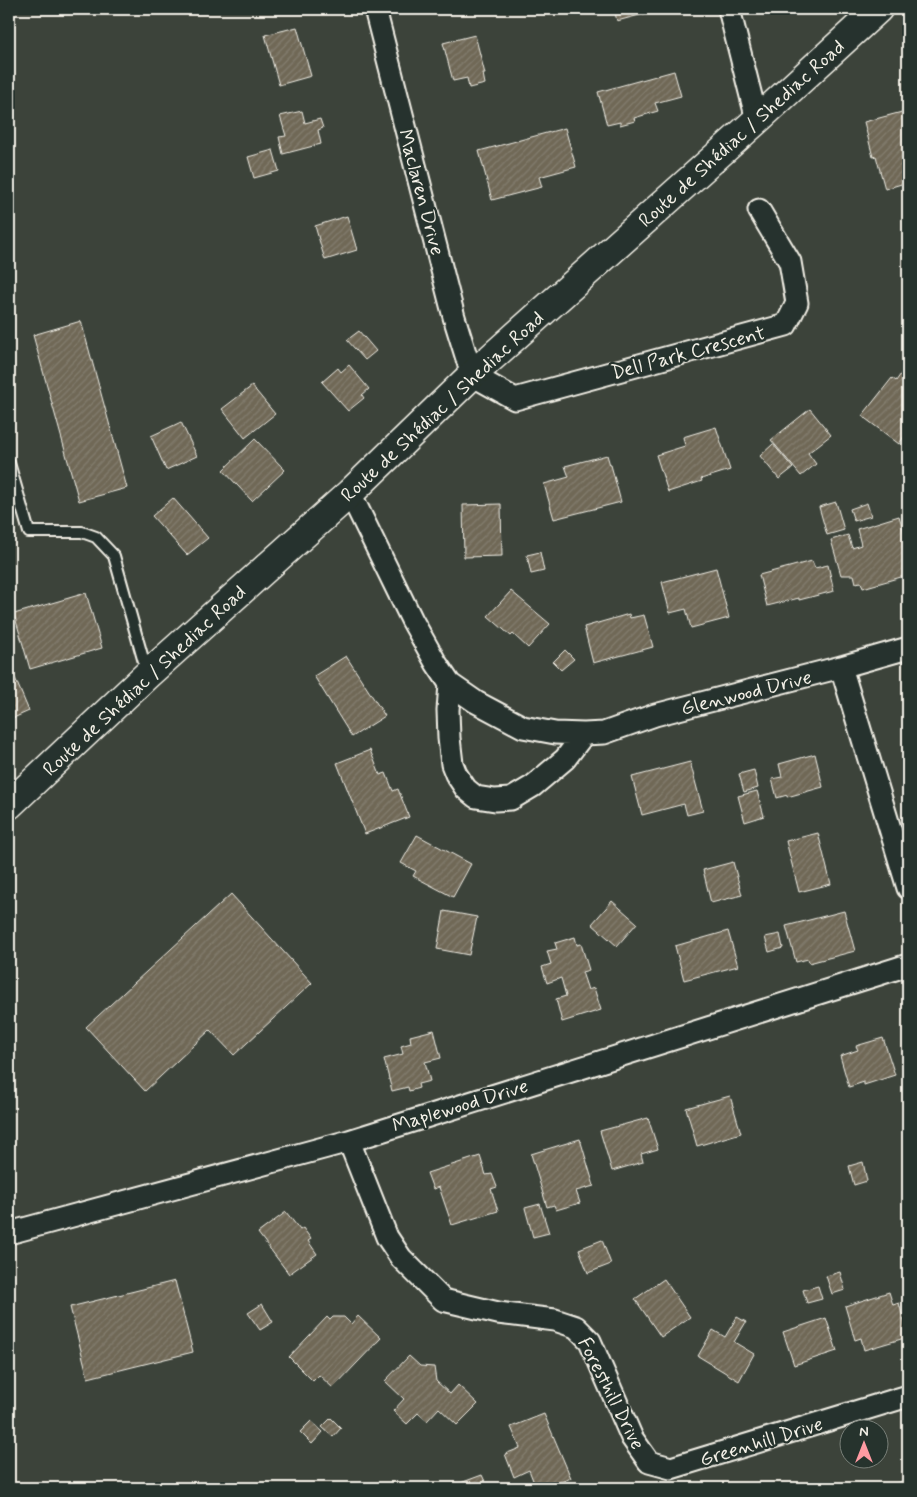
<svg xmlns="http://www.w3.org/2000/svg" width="917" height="1497" font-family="Mynerve,sans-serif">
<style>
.building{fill:url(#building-hatch);stroke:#f4f1e8}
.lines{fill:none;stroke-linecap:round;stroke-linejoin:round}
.lane-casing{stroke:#f4f1e8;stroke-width:14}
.street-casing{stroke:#f4f1e8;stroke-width:25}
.primary-casing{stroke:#f4f1e8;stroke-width:31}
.lane{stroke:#26332d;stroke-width:10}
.street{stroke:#26332d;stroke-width:21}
.primary{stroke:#26332d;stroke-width:28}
.labels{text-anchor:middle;stroke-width:4.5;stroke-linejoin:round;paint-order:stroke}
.street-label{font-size:20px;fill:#f4f1e8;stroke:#26332d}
</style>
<defs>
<pattern id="building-hatch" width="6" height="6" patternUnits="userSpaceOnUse" patternTransform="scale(1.25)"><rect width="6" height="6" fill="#6f6857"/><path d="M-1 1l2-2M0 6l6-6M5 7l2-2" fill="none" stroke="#847e6f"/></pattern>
</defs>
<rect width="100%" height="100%" fill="#3c433a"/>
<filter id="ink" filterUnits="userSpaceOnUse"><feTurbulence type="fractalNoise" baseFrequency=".02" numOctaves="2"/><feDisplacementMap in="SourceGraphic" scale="10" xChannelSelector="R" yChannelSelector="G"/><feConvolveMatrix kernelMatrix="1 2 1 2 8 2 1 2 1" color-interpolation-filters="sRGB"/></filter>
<g filter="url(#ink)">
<path class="building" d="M614 9H650L651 12 617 21Z
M297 27 311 76 279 85 265 35Z
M475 35 485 74H483L485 84 469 88 467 78 453 81 443 43Z
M674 71 681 96 655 103 658 111 634 118 635 121 620 125V122L607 125 598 92Z
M302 111 305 123 320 119 323 128 318 130 321 144 283 154 279 137 286 136 280 116Z
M902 112 908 135V182L885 189 876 156 873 157 864 122Z
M565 128 576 167 539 177 542 187 492 200 479 151Z
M273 150 279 171 254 178 248 157Z
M347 216 357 250 325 260 315 226Z
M81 321 127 488 79 501 33 335Z
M359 331 376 351 365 360 347 340Z
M908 364V422L903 428 907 432 899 444 862 416 892 378 896 381Z
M349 365 369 389 362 395 364 398 348 411 322 382 338 368 341 372Z
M252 386 275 414 245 438 222 409Z
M810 409 831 435 808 453 816 464 801 476 771 440Z
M181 422 197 456 166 470 151 436Z
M716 427 730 470 701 479 702 481 668 492 656 455 685 446 683 437Z
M255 439 285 470 252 501 223 470Z
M773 444 793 468 779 479 760 456Z
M607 455 610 465H611L621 502 554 519 544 484 569 477 565 466Z
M173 498 208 538 187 555 152 516Z
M836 502 844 530 827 535 819 507Z
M867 503 871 516 854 521 850 509Z
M501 504 502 556 464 557 463 505Z
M899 516 908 545V575L863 588 861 582 856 583 854 575H841L831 540 848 535 852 548 861 545 857 529Z
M540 552 544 571 531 574 527 555Z
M812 561 815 568 828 565 834 591 799 600V598L767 606 759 575Z
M716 568 729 618 691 628 686 609 670 613 662 582Z
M511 591 550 624 528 648 513 634 511 636 488 616Z
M86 593 102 648 30 669 14 614Z
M629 614 630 618 644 615 653 647 593 663 584 627Z
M565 650 574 659 561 670 553 662Z
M346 656 385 716 352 737 314 676Z
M15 678 29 711 9 720V681Z
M370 750 380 775 386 773 393 791 398 789 409 817 365 834 337 763Z
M815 754 823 787 787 797V795L777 798 772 779 782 777 779 764Z
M690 762 703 811 687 815 684 804 642 815 632 777Z
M754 770 758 788 744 792 739 774Z
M757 791 764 816 745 822 738 796Z
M818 833 831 884 799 892 786 841Z
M417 835 471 864 453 897 413 876 416 871 401 863Z
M733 862 742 895 711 903 703 870Z
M231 894 312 983 234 1055 210 1030 145 1091 86 1027Z
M612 901 637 923 617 946 592 924Z
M444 911 477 917 469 955 437 949Z
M844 911 855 951 809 963 808 959 796 962 786 926Z
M728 931 738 966 684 980 675 946Z
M780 934 783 948 769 952 765 937Z
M575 937 577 945 581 944 589 970 582 972 588 990 594 988 601 1010 562 1022 556 999 566 996 561 978 547 983 542 967 551 964 547 951 557 949 555 943Z
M434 1030 441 1058 425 1062 430 1081 418 1084 419 1088 409 1091 408 1087 392 1091 384 1059 403 1054 401 1046 411 1043 410 1036Z
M883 1038 895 1075 864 1085V1082L849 1087 840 1056 858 1050 856 1046Z
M730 1096 741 1133 697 1146 686 1108Z
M648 1118 658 1149 641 1154 643 1162 612 1171 600 1131Z
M580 1139 594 1186 576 1191 580 1203 556 1210 554 1205 547 1207 531 1154Z
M480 1156 486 1175 492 1174 497 1187 491 1189 498 1211 452 1225 439 1187 433 1189 427 1173Z
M863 1162 867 1181 854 1185 849 1166Z
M540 1204 549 1233 533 1237 525 1208Z
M286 1212 300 1230 303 1228 311 1239 308 1241 317 1254 289 1274 258 1233Z
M602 1240 611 1264 588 1273 579 1249Z
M840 1272 845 1290 832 1294 826 1276Z
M664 1279 690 1317 661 1337 635 1299Z
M175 1281 193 1352 88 1378 70 1307Z
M818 1286 822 1299 807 1303 803 1290Z
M889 1292 893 1305 899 1303 908 1337 864 1350 861 1338 855 1340 845 1306Z
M262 1304 273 1322 260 1330 248 1313Z
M358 1316 381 1338 333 1388 319 1375 313 1381 289 1357 327 1317 330 1320 333 1317H344L351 1324Z
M737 1317 746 1322 734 1342 754 1354 739 1381 698 1356 713 1330 725 1337Z
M826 1318 837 1351 794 1365 783 1332Z
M409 1356 420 1366 434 1367 436 1381 450 1394 458 1385 478 1404 457 1425 439 1408 427 1421 418 1413 407 1424 393 1411 404 1399 385 1381Z
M544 1414 571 1478 545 1488H536L529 1470 514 1477 505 1454 520 1448 511 1427Z
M331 1418 341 1428 333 1437 322 1427Z
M311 1421 323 1432 312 1444 300 1432Z
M482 1475 488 1488H447Z
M908 1480V1488H880Z"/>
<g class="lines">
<defs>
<path id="lane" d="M9 463 29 532H82L96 537 114 556 147 673"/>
<path id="street" d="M375 9 454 317 472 375 515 399 786 325 797 303 790 262 759 210
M729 9 757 120
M350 493 412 620 436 663 450 684 476 702 523 727 555 733 584 734 604 733 655 715 841 667 908 648
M841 667 908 888
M450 684 448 710 449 738 452 764 456 774 466 789 476 797 495 800 511 799 533 786 565 759 584 734
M349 1141 387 1237 401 1258 443 1300 498 1313 555 1320 576 1327 590 1341 632 1438 649 1462 671 1468 908 1396
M9 1233 349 1141 908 965"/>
<path id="primary" d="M9 805 148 674 350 493 472 375 757 120 878 9"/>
</defs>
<use href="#lane" class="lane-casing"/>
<use href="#street" class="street-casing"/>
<use href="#primary" class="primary-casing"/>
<use href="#lane" class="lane"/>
<use href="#street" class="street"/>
<use href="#primary" class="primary"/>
</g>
</g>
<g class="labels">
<g class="street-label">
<text transform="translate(741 133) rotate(-42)" y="7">Route de Shédiac / Shediac Road</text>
<text transform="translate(422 192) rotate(75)" y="7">Maclaren Drive</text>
<text transform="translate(688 352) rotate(-15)" y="7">Dell Park Crescent</text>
<text transform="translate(442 406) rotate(-43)" y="7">Route de Shédiac / Shediac Road</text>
<text transform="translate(144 680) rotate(-43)" y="7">Route de Shédiac / Shediac Road</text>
<text transform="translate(746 692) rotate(-14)" y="7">Glenwood Drive</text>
<text transform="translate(460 1105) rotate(-17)" y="7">Maplewood Drive</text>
<text transform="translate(612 1393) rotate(63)" y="7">Foresthill Drive</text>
<text transform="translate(761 1441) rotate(-17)" y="7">Greenhill Drive</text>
</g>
</g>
<rect width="917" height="1497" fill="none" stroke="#26332d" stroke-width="30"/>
<rect x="15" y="15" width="887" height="1467" fill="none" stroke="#f4f1e8" stroke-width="2" filter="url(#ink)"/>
<g transform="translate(864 1444)"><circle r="24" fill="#26332d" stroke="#787f78"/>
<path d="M0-4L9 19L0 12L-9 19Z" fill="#ff9aa2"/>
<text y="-8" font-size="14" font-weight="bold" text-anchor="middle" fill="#f4f1e8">N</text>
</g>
</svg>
